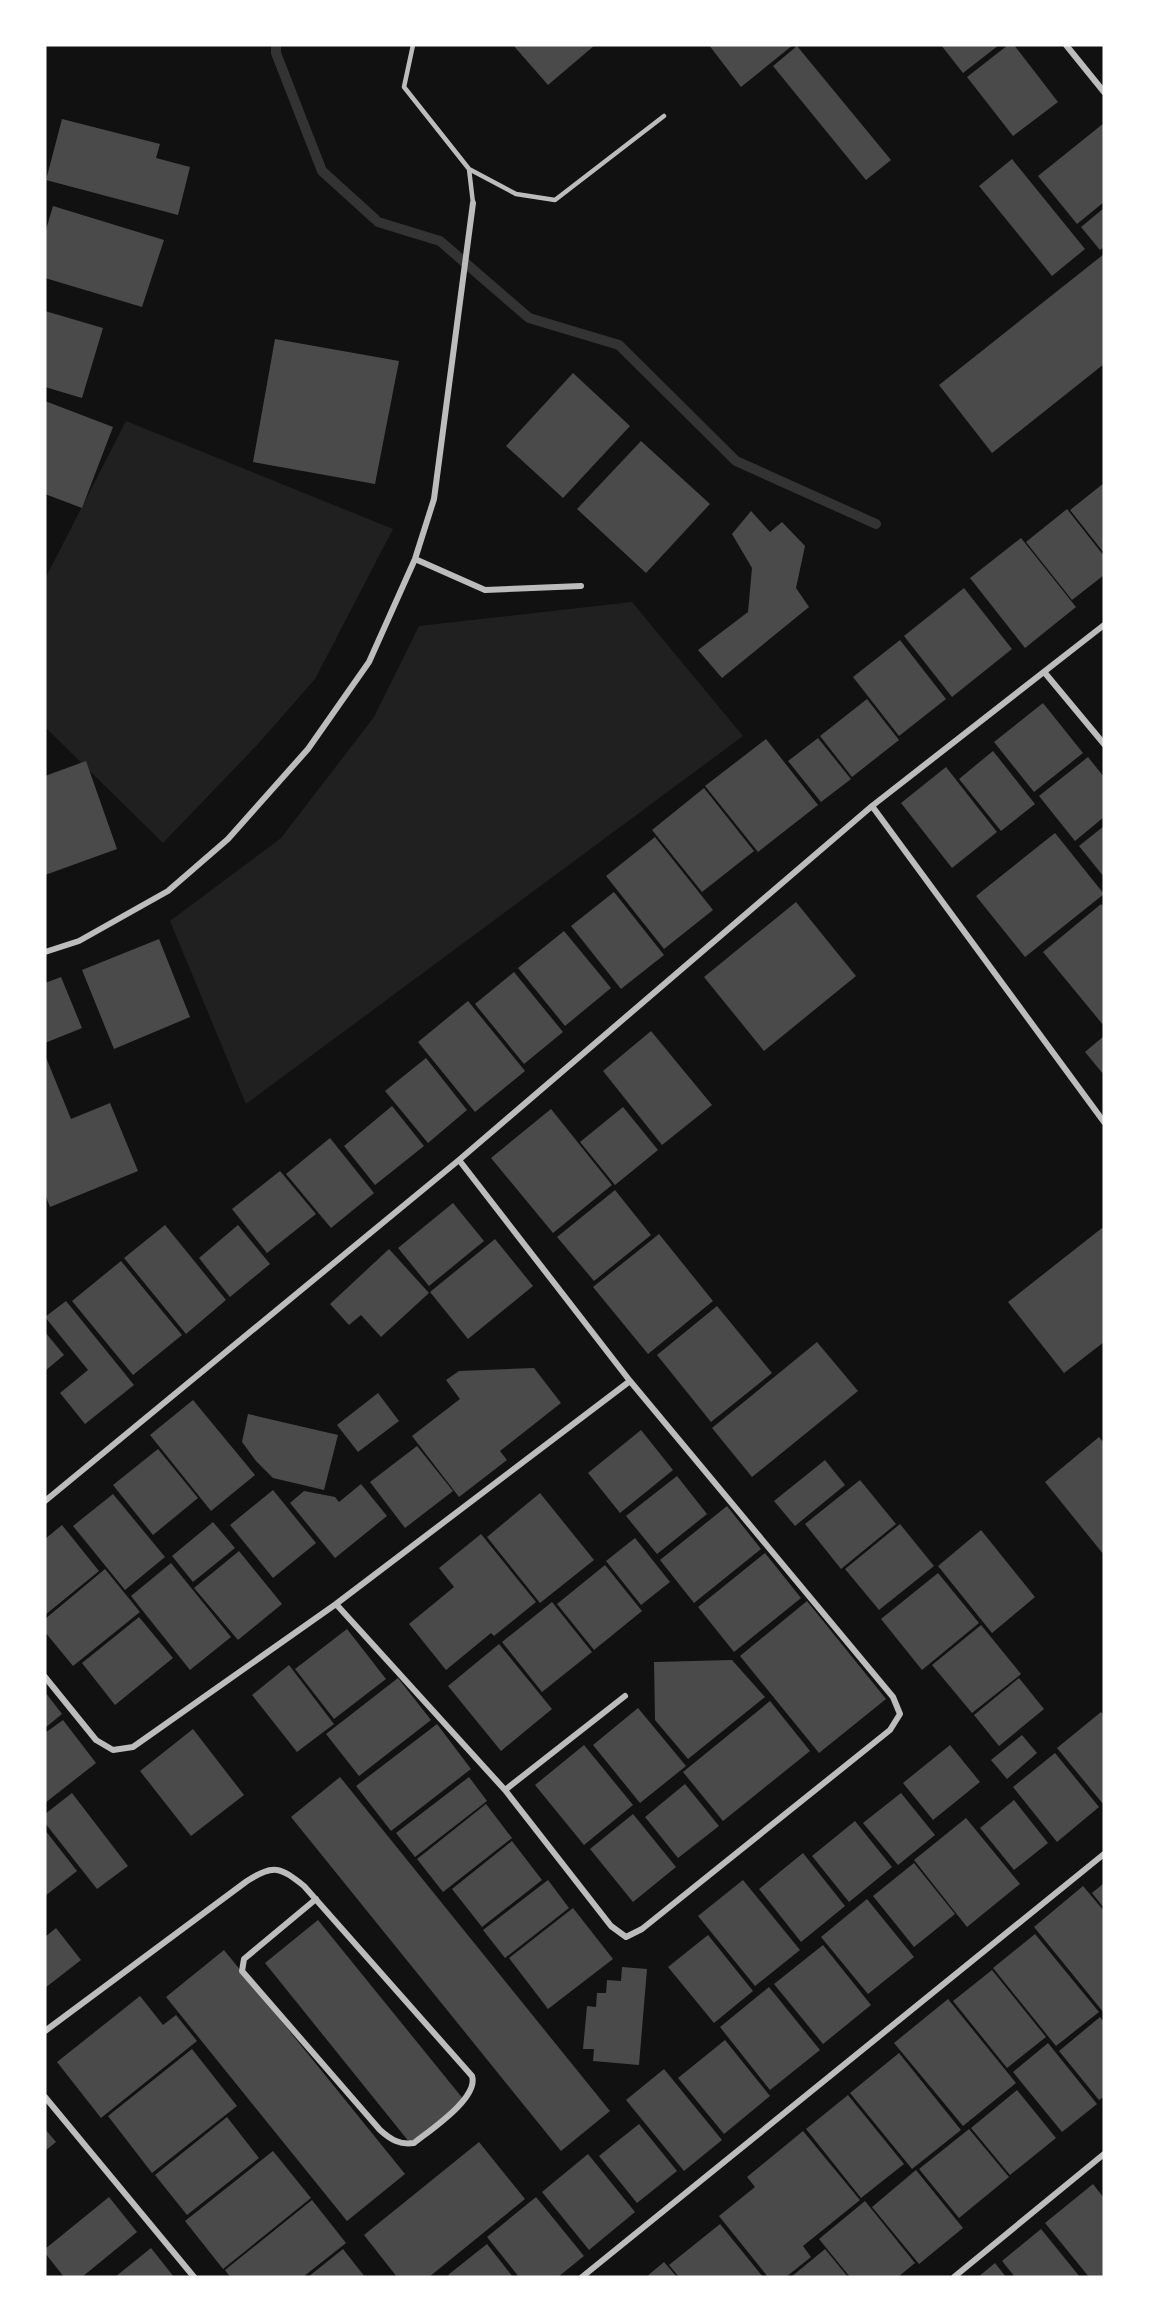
<svg xmlns="http://www.w3.org/2000/svg" width="1149" height="2322" font-family="Roboto,sans-serif">
<style>
.green{fill:#202020}
.lines{fill:none;stroke-linecap:round;stroke-linejoin:round}
.stream{stroke:#333;stroke-width:10}
.building{fill:#4a4a4a}
.service{stroke:#bcbcbc;stroke-width:4.5}
.minor{stroke:#bcbcbc;stroke-width:6}
</style>
<rect width="100%" height="100%" fill="#111"/>
<path class="green" d="M126 421 393 529 315 679 258 744 163 843 45 727V579Z
M632 602 743 736 246 1104 170 921 281 838 374 717 419 626Z"/>
<g class="lines">
<path class="stream" d="M276 45V53L322 171 375 219
M378 222 440 241 529 318 619 345 736 461 876 524"/>
</g>
<path class="building" d="M513 45H595L548 85Z
M709 45H793L741 87Z
M941 45H999L963 73Z
M1008 45H1014L1058 102 1013 136 967 77Z
M797 46 891 160 866 180 773 66Z
M62 119 160 144 156 158 190 167 178 215 46 180Z
M1104 123V202L1077 224 1038 176Z
M1012 159 1085 249 1052 276 979 186Z
M53 206 164 240 142 307 45 278V233Z
M1104 208V247L1100 250 1081 227Z
M1104 254V364L992 453 939 385Z
M45 311 103 328 82 398 45 387Z
M275 339 399 361 375 484 253 462Z
M573 373 630 426 563 498 506 446Z
M45 401 113 427 82 508 45 494Z
M641 441 710 504 646 573 577 509Z
M1104 483V553L1070 510Z
M1067 509 1104 556V575L1072 600 1026 542Z
M751 511 770 532 782 522 805 546 796 588 809 607 722 678 698 650 748 612 752 568 732 534Z
M1021 538 1076 607 1025 648 970 578Z
M964 588 1012 649 952 697 904 636Z
M900 640 946 699 899 736 853 677Z
M867 699 899 740 852 777 820 736Z
M1043 703 1083 753 1034 792 994 742Z
M818 738 851 779 821 802 788 761Z
M766 739 818 805 758 852 705 786Z
M993 751 1035 804 1001 831 959 779Z
M1088 757 1104 777V817L1075 841 1039 796Z
M86 761 117 849 45 875V776Z
M946 767 997 832 952 868 901 803Z
M704 788 754 851 702 892 652 830Z
M1104 826V877L1079 846Z
M1055 833 1104 894 1025 957 976 896Z
M655 837 713 910 664 949 606 876Z
M614 892 664 955 621 989 571 926Z
M796 902 856 976 764 1051 704 977Z
M1101 904 1104 907V1026L1043 952Z
M564 931 611 988 565 1026 518 968Z
M159 939 190 1017 114 1049 82 970Z
M514 972 563 1032 524 1064 475 1004Z
M61 977 82 1028 45 1043V983Z
M468 1001 525 1071 475 1112 418 1042Z
M651 1031 712 1105 662 1145 603 1071Z
M1104 1036V1075L1085 1052Z
M45 1055 71 1119 110 1103 138 1171 50 1207 45 1194Z
M426 1058 467 1110 428 1143 385 1091Z
M392 1106 424 1146 375 1185 344 1146Z
M623 1107 658 1150 615 1185 580 1142Z
M551 1109 612 1185 553 1233 491 1158Z
M330 1138 374 1193 331 1228 286 1174Z
M280 1171 316 1214 267 1253 232 1209Z
M615 1190 651 1235 594 1281 557 1237Z
M453 1203 484 1241 429 1286 398 1248Z
M165 1225 226 1300 186 1334 124 1258Z
M238 1225 270 1264 230 1297 199 1258Z
M1102 1228 1104 1230V1342L1064 1373 1008 1302Z
M659 1234 713 1301 648 1354 593 1287Z
M495 1239 533 1286 468 1339 430 1292Z
M389 1249 429 1293 381 1337 361 1315 349 1325 330 1304Z
M121 1261 182 1335 133 1375 72 1301Z
M66 1301 134 1385 85 1424 60 1393 88 1370 45 1317Z
M717 1306 772 1373 711 1422 657 1355Z
M45 1332 64 1355 45 1371Z
M817 1342 858 1391 752 1477 712 1428Z
M534 1368 561 1403 500 1451 507 1460 459 1497 412 1436 460 1399 446 1380 459 1371Z
M378 1393 399 1421 358 1452 337 1425Z
M193 1400 255 1475 211 1511 150 1435Z
M248 1414 338 1435 324 1490 273 1478 256 1461 242 1442Z
M641 1430 673 1470 620 1513 588 1473Z
M1099 1437 1104 1443V1555L1045 1482Z
M417 1446 453 1491 405 1528 370 1482Z
M158 1449 198 1498 153 1535 113 1485Z
M825 1460 845 1485 795 1526 774 1501Z
M677 1476 707 1514 657 1554 626 1516Z
M860 1480 896 1524 841 1569 805 1524Z
M361 1484 387 1516 335 1558 290 1503 304 1491 335 1497 339 1502Z
M273 1490 316 1543 273 1578 230 1525Z
M540 1493 594 1560 540 1603 487 1537Z
M113 1494 165 1557 125 1590 73 1526Z
M727 1506 761 1549 694 1603 660 1560Z
M213 1522 235 1548 193 1582 172 1556Z
M900 1524 934 1566 879 1610 845 1569Z
M62 1525 99 1571 45 1615V1539Z
M981 1530 1035 1597 992 1633 938 1566Z
M481 1534 536 1602 494 1636 491 1633 446 1670 409 1624 454 1587 439 1568Z
M635 1538 670 1582 641 1605 606 1561Z
M239 1551 282 1604 238 1640 194 1588Z
M765 1553 801 1598 734 1652 698 1607Z
M171 1563 231 1637 190 1670 131 1596Z
M605 1565 642 1611 594 1650 557 1604Z
M105 1569 140 1612 73 1666 45 1632V1619Z
M938 1573 979 1623 922 1670 881 1619Z
M807 1601 886 1699 819 1753 740 1656Z
M552 1602 592 1652 542 1692 502 1642Z
M139 1617 173 1658 115 1705 82 1663Z
M981 1625 1021 1674 972 1713 932 1665Z
M347 1629 386 1679 334 1719 295 1669Z
M499 1644 552 1709 501 1751 448 1686Z
M732 1660 765 1697 688 1759 655 1720 654 1662Z
M289 1665 334 1724 297 1752 252 1695Z
M398 1678 431 1720 359 1776 326 1734Z
M1019 1678 1044 1709 999 1746 974 1715Z
M45 1692 62 1714 45 1728Z
M770 1701 810 1751 723 1821 683 1772Z
M638 1708 686 1766 640 1803 593 1745Z
M1101 1712 1104 1716 1103 1804 1057 1748Z
M63 1720 96 1763 45 1803V1733Z
M437 1724 471 1769 391 1831 356 1786Z
M193 1729 244 1795 191 1836 140 1771Z
M1022 1735 1037 1753 1007 1779 991 1760Z
M584 1745 633 1805 584 1845 535 1785Z
M950 1745 980 1782 933 1820 903 1783Z
M1055 1753 1099 1807 1057 1842 1013 1787Z
M340 1777 610 2111 561 2151 291 1817Z
M469 1777 487 1801 415 1857 396 1833Z
M685 1784 719 1826 678 1858 645 1817Z
M72 1793 128 1866 97 1889 45 1823V1814Z
M901 1793 935 1835 898 1865 863 1823Z
M1014 1800 1048 1843 1014 1870 980 1828Z
M486 1804 512 1838 443 1892 417 1859Z
M633 1814 676 1867 633 1902 590 1849Z
M966 1818 1020 1884 967 1927 914 1860Z
M855 1821 892 1867 849 1902 812 1856Z
M45 1830 77 1871 45 1896Z
M512 1841 542 1880 482 1927 452 1889Z
M803 1853 845 1906 801 1942 759 1889Z
M914 1863 955 1914 914 1947 873 1896Z
M548 1880 569 1908 505 1958 483 1930Z
M743 1880 800 1950 755 1986 698 1916Z
M1104 1883V1908L1092 1893Z
M1083 1886 1104 1911V2013L1034 1927Z
M867 1899 914 1957 868 1994 821 1937Z
M573 1908 613 1959 548 2009 509 1958Z
M318 1920 464 2100 410 2143 265 1963Z
M56 1928 81 1960 45 1988V1937Z
M1035 1934 1099 2012 1056 2046 993 1968Z
M708 1935 753 1991 714 2023 668 1967Z
M823 1945 871 2005 823 2044 774 1984Z
M224 1950 405 2174 347 2221 166 1997Z
M622 1967 647 1969 639 2065 593 2061 594 2049H583L587 2006 596 2007 597 1993H606L607 1980 621 1981Z
M992 1970 1046 2037 1007 2068 953 2001Z
M769 1987 820 2050 770 2090 720 2027Z
M140 1996 163 2025 176 2015 197 2041 101 2118 57 2062Z
M948 1999 1016 2083 963 2126 894 2043Z
M1100 2017 1104 2022V2097L1099 2100 1059 2051Z
M725 2040 770 2096 724 2134 678 2078Z
M1048 2043 1097 2104 1062 2132 1013 2072Z
M192 2049 237 2106 152 2173 108 2116Z
M899 2053 961 2130 912 2169 850 2093Z
M664 2069 722 2140 684 2171 626 2100Z
M1017 2090 1056 2138 1010 2175 971 2128Z
M848 2095 904 2164 861 2198 806 2129Z
M227 2117 259 2158 187 2215 155 2175Z
M639 2124 677 2171 637 2203 599 2156Z
M45 2129 56 2142 45 2151Z
M969 2129 1009 2177 959 2218 919 2169Z
M803 2131 860 2200 803 2246 811 2257 786 2277H768L719 2216 755 2187 747 2177Z
M479 2142 525 2199 429 2277H397L364 2235Z
M273 2151 311 2198 223 2269 185 2221Z
M588 2154 635 2212 589 2250 542 2192Z
M916 2170 963 2228 919 2264 872 2207Z
M1093 2184 1104 2198V2277H1089L1045 2223Z
M109 2197 137 2232 82 2277H64L45 2253V2249Z
M536 2197 584 2256 558 2277H519L487 2237Z
M312 2200 346 2243 303 2277H230L225 2270Z
M865 2201 915 2263 898 2277H850L819 2239Z
M720 2224 763 2277H679L669 2265Z
M1041 2229 1080 2277H1015L1002 2261Z
M487 2244 513 2277H450L448 2275Z
M151 2248 174 2277H115Z
M343 2249 365 2277H308Z
M825 2249 848 2277H791Z
M664 2262 677 2277H646Z
M995 2263 1006 2277H978Z"/>
<g class="lines">
<path class="service" d="M413 45 404 87 469 169 473 203
M469 169 516 194 555 200 664 116"/>
<path class="minor" d="M1066 45 1104 92
M415 559 485 590 581 586
M1045 673 1104 744
M872 806 1104 1122
M45 952 79 941 168 891 228 839 308 749 369 662 415 559 434 499 473 203
M45 1501 459 1160 872 806 1104 625
M336 1604 505 1790 611 1926 626 1937 642 1929 890 1730 900 1714 893 1697 630 1381 459 1160
M45 1677 96 1740 113 1750 133 1747 336 1604 630 1381
M505 1790 625 1696
M45 2031 247 1881C274 1864 280 1867 304 1886L472 2076C479 2098 430 2130 414 2143 400 2145 391 2140 380 2130L242 1971 244 1959 316 1899
M45 2097 194 2277
M582 2277 1104 1854
M954 2277 1104 2154"/>
</g>
<rect width="1149" height="2322" fill="none" stroke="#ffffff" stroke-width="93"/>
</svg>
